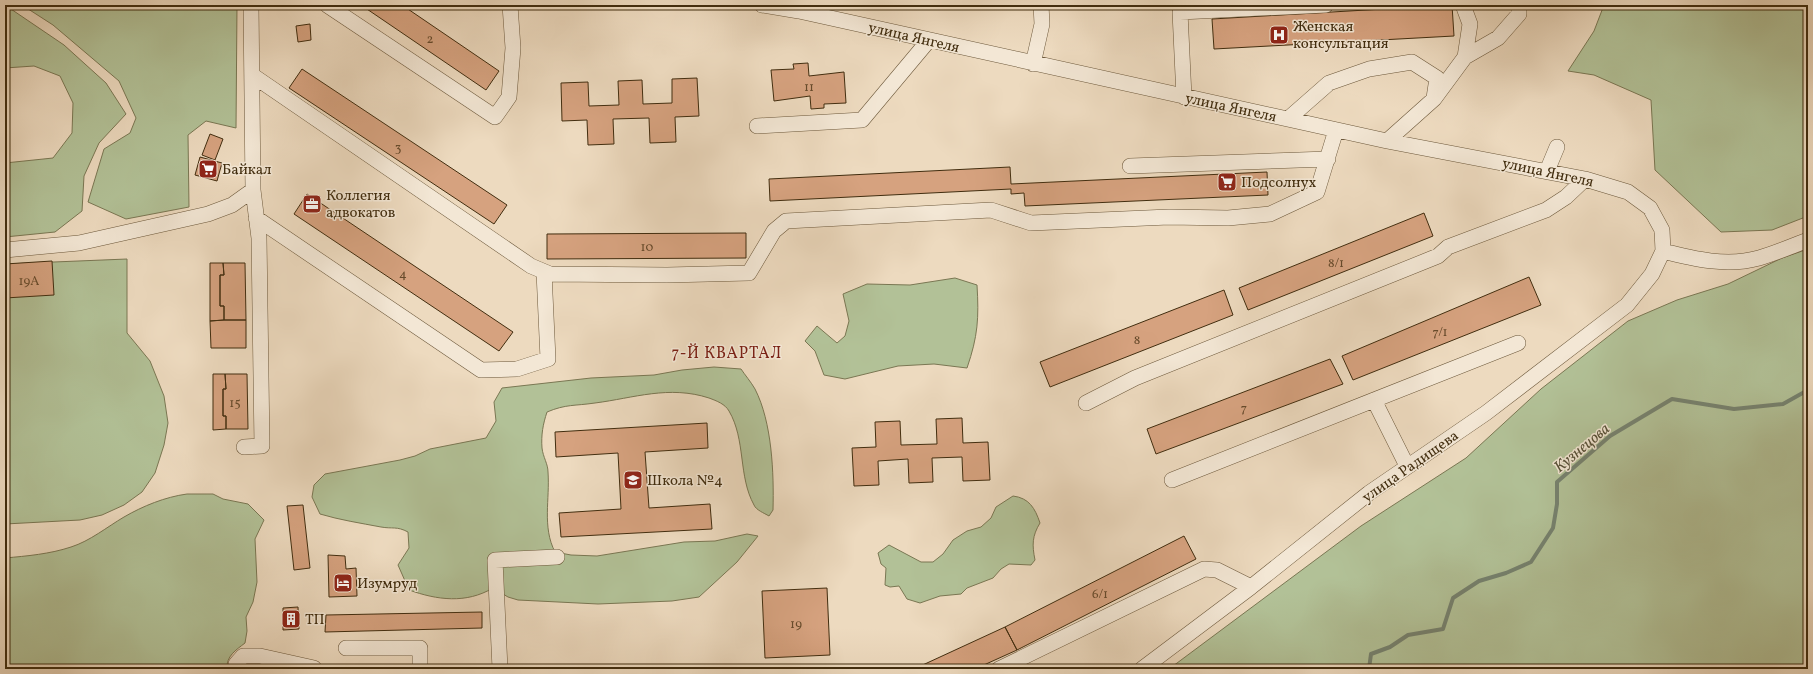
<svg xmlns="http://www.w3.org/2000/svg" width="1813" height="674" font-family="Vollkorn,serif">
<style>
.green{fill:#b2c197;stroke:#7a7753}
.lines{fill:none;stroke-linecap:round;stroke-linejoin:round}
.stream{stroke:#76826f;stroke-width:4}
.building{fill:#d6a27f;stroke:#412d0f}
.minor-casing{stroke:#6c583b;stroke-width:16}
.minor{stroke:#f3e7d5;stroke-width:15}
.labels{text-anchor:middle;stroke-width:3;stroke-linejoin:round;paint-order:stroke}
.number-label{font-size:13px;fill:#664a2b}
.poi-label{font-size:15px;fill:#412d0f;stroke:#f3e7d5;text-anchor:start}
.street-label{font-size:15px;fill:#412d0f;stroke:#f3e7d5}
.neighbourhood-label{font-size:16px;letter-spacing:1px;fill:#7a1f14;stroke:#f3e7d5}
.water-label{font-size:16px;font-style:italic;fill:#575037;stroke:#f3e7d5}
</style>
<rect width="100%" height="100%" fill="#eddabf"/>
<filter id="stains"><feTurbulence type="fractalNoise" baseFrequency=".005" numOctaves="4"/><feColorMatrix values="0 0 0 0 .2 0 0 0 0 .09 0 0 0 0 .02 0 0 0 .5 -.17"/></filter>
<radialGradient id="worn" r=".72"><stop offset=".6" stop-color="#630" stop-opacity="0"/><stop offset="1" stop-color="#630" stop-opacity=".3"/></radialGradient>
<path class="green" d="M5 5 64 45 106 83 126 114 99 143 84 176 82 211 55 232 5 237V163L53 158 72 133 73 103 60 76 34 66 5 68Z
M22 5H237L236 128 206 121 188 135 189 207 126 219 88 202 104 149 130 133 136 118 119 81 53 25Z
M1604 5H1808V216L1772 230 1721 232 1655 170 1651 100 1594 75 1568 71 1594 31Z
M1808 249V669H1169L1361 526 1466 458 1541 389 1628 321 1677 300 1728 284 1782 258Z
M127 259V333L150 361 164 396 168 423 164 445 155 473 142 492 124 505 102 515 80 520 5 524V264Z
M955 278 977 285C979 318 978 336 967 368L934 364 898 366 845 379 824 375 815 351 805 341 817 326 837 343 845 336 849 321 843 294 867 284 910 285Z
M714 367 741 369C745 375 751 382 755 389 772 422 774 473 773 510L769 516C764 513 756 510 754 505 738 476 746 440 729 411 725 404 717 401 709 398 669 385 634 398 595 403 575 406 566 404 547 412 543 424 541 435 542 448 543 457 548 464 548 472 550 499 542 527 555 552L571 555 597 556 684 542 715 541 747 534 758 536 737 562 699 597 672 601 598 604 518 600 508 597 493 588C466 604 437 600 409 590L398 565 409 548 408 532C397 526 392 529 381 527 360 523 340 520 320 514L312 497 314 485 325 474 400 460 415 456 430 449 486 438 496 421 494 402 502 388 591 378 654 375 682 370Z
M187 494H213L223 499 248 504 264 520 255 539 257 582 253 602 246 617 247 631 245 643C236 650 226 656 227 669H5V558C27 556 50 554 71 547 90 541 107 527 124 517 143 506 165 497 187 494Z
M1013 496C1029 498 1035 508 1040 523 1032 536 1032 545 1035 560L1031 565 1009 564 1001 569 993 578 967 588 961 594 940 596 920 603 907 599 899 586 890 587 885 585 886 568 881 564 878 553 889 545 921 562H933L943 554 953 540 967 531 981 527 991 518 996 507Z"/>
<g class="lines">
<path class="stream" d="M1369 669 1371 654 1390 647 1408 635 1443 629 1453 598 1479 581 1506 573 1531 562 1553 528 1557 504V482L1610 436 1672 399 1734 409 1783 404 1808 390"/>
</g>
<path class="building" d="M361 5H402L499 71 486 90Z
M1452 5 1454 36 1214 49 1212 19Z
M310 24 311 40 298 42 296 26Z
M808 63 809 76 844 72 846 103 824 104V108L811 109 810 96 774 101 771 70 794 69 793 64Z
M302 69 507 205 494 224 289 88Z
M697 78 699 116 675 117 676 142 650 143 649 118 613 119 614 144 588 145 587 120 562 121 561 83 588 82 589 106 619 105 618 81 642 80 643 104 672 103V79Z
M210 134 223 139 215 160 202 155Z
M200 157 222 163 217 181 195 175Z
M1010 167 1011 184 1267 172 1268 195 1025 206 1024 193 1011 194V189L770 201 769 179Z
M307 194 513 332 499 351 294 214Z
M1424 213 1433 236 1248 310 1239 288Z
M746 233V258L547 259V234Z
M52 261 54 295 5 298V264Z
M210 263H223L224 275H220V306H224V320L210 321Z
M223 263H245L246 320H224V306H220V275H224Z
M1529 277 1541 305 1353 380 1342 356Z
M1224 290 1233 315 1050 387 1040 362Z
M224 320H246V348H211L210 321Z
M1330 359 1343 384 1156 454 1147 429Z
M213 374H225L226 389H223V416H226V429L213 430Z
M225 374H247L248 429H226V416H223V389H226Z
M962 418 963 443 988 442 990 480 963 481 962 457 932 458 933 482 909 483 908 459 878 461 879 485 854 486 852 448 876 447 875 422 900 421 901 445 937 444 936 419Z
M707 423 708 448 645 452 649 508 710 504 712 529 561 537 559 513 621 509 618 453 556 457 555 432Z
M303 505 310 568 294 570 287 506Z
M1184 536 1196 559 1017 650 1005 627Z
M328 555 345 556 346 569 356 568 357 596 329 597Z
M827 588 830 655 765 658 762 591Z
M298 607 299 629 283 630V608Z
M482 612V628L325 632 326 615Z
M1005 627 1017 650 975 669H914Z"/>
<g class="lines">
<defs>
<path id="minor" d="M327 5 495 117 509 97 513 48 510 5
M762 5 799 11 1387 141 1585 179 1628 192 1650 208 1662 230 1663 251 1652 274 1627 305 1486 413 1369 493 1251 587 1142 669
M1463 5 1470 24 1465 57
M1033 64 1042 24 1041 5
M252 75 531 266 550 274 667 275 749 273 774 231 786 221 991 210 1031 223 1169 217 1228 218 1270 214 1317 192 1336 130
M1184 97 1180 12 1326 5
M1288 119 1329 83 1369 69 1412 62 1437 78 1434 98
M757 126 862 120 929 40
M1387 141 1434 99 1465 57 1498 38 1519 14V5
M1130 166 1328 159
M1547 171 1557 147
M256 218 481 370 517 369 548 359 544 272
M5 250 79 243 208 214 232 205 253 190
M1663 251C1694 259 1727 267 1759 258 1776 253 1792 246 1808 240
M1374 400 1407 466
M1086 403 1135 378 1438 256 1448 247 1546 210 1566 197 1585 179
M244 447 262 446 259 238 253 190 251 5
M1172 480 1518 343
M346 648H420V669
M236 669V664L243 656H260L314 668
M500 669 495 560 557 557
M999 669 1204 569 1217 570 1251 587"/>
</defs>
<use href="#minor" class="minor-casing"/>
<use href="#minor" class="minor"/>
</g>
<defs>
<symbol id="hospital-square" viewBox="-11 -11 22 22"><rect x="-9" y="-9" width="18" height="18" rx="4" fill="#8f2418" stroke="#f3e7d5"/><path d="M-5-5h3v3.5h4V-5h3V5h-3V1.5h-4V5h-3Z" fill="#fff"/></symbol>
<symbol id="supermarket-square" viewBox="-11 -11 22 22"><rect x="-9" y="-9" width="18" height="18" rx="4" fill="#8f2418" stroke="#f3e7d5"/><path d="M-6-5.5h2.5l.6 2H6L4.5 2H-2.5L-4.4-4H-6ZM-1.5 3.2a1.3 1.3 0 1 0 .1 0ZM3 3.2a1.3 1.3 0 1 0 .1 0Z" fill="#fff"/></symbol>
<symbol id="office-square" viewBox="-11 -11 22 22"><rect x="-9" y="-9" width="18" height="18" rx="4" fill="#8f2418" stroke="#f3e7d5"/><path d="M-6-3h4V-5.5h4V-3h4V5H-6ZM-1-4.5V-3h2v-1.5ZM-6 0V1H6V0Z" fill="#fff"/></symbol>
<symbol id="school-square" viewBox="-11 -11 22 22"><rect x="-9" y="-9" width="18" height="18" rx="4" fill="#8f2418" stroke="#f3e7d5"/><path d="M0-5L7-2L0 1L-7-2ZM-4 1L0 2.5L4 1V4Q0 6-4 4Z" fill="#fff"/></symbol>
<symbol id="hotel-square" viewBox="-11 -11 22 22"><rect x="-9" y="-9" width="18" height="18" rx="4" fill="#8f2418" stroke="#f3e7d5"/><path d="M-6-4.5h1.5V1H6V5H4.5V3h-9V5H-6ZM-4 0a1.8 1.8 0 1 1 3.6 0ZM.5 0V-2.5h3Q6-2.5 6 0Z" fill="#fff"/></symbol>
<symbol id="building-square" viewBox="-11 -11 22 22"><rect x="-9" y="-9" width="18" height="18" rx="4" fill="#8f2418" stroke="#f3e7d5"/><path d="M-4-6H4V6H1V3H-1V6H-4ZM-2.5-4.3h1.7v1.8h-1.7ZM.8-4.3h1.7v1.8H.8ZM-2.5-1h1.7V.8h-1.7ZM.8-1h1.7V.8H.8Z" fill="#fff"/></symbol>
</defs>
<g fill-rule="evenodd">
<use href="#hospital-square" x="1268" y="24" width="22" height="22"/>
<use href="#supermarket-square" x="197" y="158" width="22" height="22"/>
<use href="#supermarket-square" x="1216" y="171" width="22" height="22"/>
<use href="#office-square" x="301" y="193" width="22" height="22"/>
<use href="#school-square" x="622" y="469" width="22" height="22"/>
<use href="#hotel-square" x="332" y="572" width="22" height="22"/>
<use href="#building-square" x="280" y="608" width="22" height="22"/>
</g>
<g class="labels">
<g class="number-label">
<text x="430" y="43">2</text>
<text x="809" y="91">11</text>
<text x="398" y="152">3</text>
<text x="647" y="251">10</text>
<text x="1336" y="267">8/1</text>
<text x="403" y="278">4</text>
<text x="29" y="285">19А</text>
<text x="1440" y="336">7/1</text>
<text x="1137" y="344">8</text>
<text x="235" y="407">15</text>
<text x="1244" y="412">7</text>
<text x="1100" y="598">6/1</text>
<text x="796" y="628">19</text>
</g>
<g class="poi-label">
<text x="1293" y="31">Женская<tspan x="1293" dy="17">консультация</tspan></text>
<text x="222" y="174">Байкал</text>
<text x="1241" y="187">Подсолнух</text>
<text x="326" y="200">Коллегия<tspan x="326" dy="17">адвокатов</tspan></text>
<text x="647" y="485">Школа №4</text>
<text x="357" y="588">Изумруд</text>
<text x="305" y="624">ТП</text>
</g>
<g class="street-label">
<text transform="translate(914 37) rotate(13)" y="5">улица Янгеля</text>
<text transform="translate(1231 107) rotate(12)" y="5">улица Янгеля</text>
<text transform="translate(1548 172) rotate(12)" y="5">улица Янгеля</text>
<text transform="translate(1410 466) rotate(-35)" y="5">улица Радищева</text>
</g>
<g class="neighbourhood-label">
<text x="727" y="358">7-Й КВАРТАЛ</text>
</g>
<g class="water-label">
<text transform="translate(1581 447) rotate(-40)" y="6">Кузнецова</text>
</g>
</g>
<rect width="1813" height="674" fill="none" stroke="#eddabf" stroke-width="20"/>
<rect x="6" y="6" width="1801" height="662" fill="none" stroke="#412d0f" stroke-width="2"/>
<rect x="10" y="10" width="1793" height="654" fill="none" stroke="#412d0f"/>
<rect width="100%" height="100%" filter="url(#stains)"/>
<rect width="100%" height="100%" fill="url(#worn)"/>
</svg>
